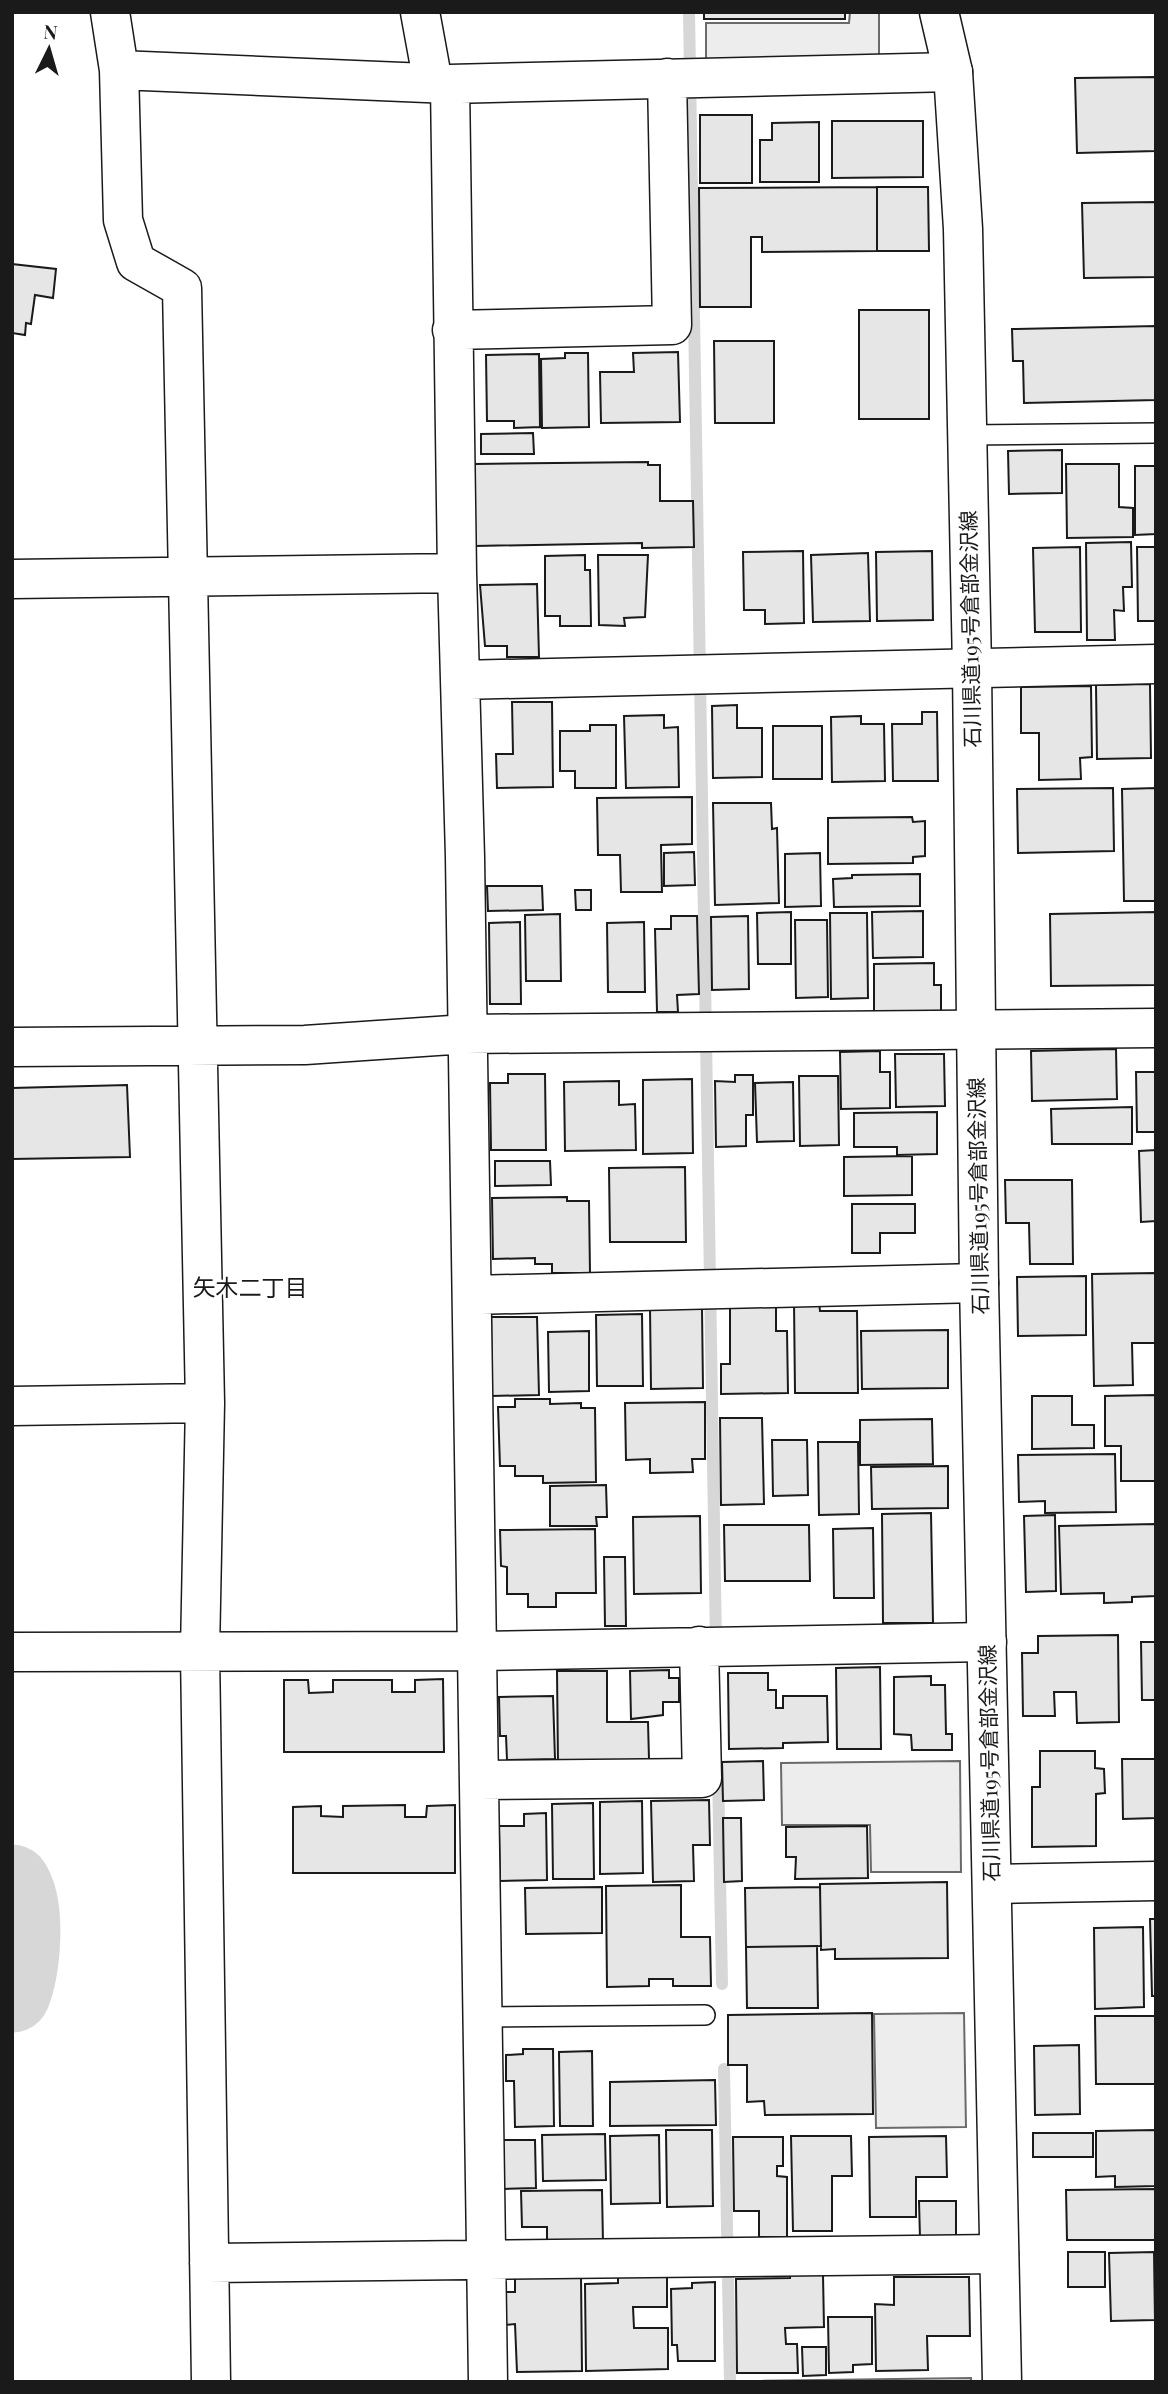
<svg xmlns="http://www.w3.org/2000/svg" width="1168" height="2394" font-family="'Playfair Display','Noto Sans JP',serif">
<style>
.built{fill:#ededed;stroke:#6a6a6a;stroke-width:2}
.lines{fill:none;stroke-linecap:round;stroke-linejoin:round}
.stream{stroke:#d7d7d7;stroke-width:12}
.river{stroke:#d7d7d7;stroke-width:77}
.building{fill:#e6e6e6;stroke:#1a1a1a;stroke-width:2}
.service-casing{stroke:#1a1a1a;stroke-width:22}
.minor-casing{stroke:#1a1a1a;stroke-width:41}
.secondary-casing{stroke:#1a1a1a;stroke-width:41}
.service{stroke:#fff;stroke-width:19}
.minor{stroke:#fff;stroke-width:38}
.secondary{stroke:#fff;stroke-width:38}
.labels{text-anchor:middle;stroke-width:5;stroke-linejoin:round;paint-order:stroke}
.street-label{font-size:21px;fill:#1a1a1a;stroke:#fff}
.neighbourhood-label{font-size:23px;fill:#1a1a1a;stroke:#fff}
</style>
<rect width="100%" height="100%" fill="#fff"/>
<path class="built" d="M850 12H879V59L706 60V23H849Z
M960 1761 961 1872H871L870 1825H782L781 1763Z
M964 2013 966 2127 876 2128 874 2014Z
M971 2378V2382H736V2381Z"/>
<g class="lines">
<path class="stream" d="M689 12 716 1644
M718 1771 722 1984
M724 2069 730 2382"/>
<path class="river" d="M12 1883C28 1907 22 1969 12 1994"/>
</g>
<path class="building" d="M704 12H845V19H704Z
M1156 77V151L1077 153 1075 78Z
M700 115H752V183H700Z
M832 121H923V177L832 178Z
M819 122V182H760V140H772V123Z
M877 187H928L929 251H877Z
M877 187V251L762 252V237H751V307H700L699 188Z
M1156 202V277L1084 278 1082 203Z
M12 264 56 269 53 298 35 295 31 324 26 323 25 335 12 333Z
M859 310H929V419H859Z
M1156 326V400L1024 403 1023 361H1013L1012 329Z
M714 341H774V423H715Z
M678 352 680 422 601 423 600 372H634L633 353Z
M565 353H588L589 427 542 428 541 359 565 358Z
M539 354 540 427 514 428V421H487L486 355Z
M533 433 534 454H481V434Z
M1062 450V493L1009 494 1008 451Z
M648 462V465H660V501H693L694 547 642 548V543L475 546 474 464Z
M1066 464H1119V507L1133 508V537L1067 538Z
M1135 466H1156V534L1135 535Z
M1131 542 1132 587H1123L1124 611 1114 610 1115 640H1087L1086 543Z
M1080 547 1081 632H1035L1033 548Z
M1137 547H1156V621H1138Z
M803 551 804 623 765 624V610H744L743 552Z
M932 551 933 620 877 621 876 552Z
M868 553 870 621 813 622 811 555Z
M585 555V570H590L591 626H560V616H545V556Z
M598 555H648L645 617 624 618 625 626 599 625Z
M537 584 539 657H507V646H485L480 585Z
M1150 684 1151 758 1097 759 1096 685Z
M1091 686 1092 757 1080 758 1081 779 1039 780V733H1021V687Z
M512 702H552L553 787 497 788 496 754H513Z
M737 705V728H762V777L713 778 712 706Z
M922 712H937L938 781H893L892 724H922Z
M664 715V728L678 727 679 787 626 788 624 716Z
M861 716V724H884L885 781 832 782 831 717Z
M590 725H616V788H575V771H560V731H590Z
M773 726H822V779H773Z
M1113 788 1114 851 1018 853 1017 789Z
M1156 788V901H1124L1122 789Z
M692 797V844L661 845 662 892H621L620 855H598L597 798Z
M713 803H771L772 829 777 828 779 903 715 905Z
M912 817 913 822 925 821V856L913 857V863L828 864V818Z
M694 852 695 885 664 886V853Z
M820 853 821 906 785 907V854Z
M920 874V906L834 907 833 879 852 878V875Z
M487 886H542L543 910 488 911Z
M575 890H591V910H576Z
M923 911V957L873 958 872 912Z
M791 912V964H758L757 913Z
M1156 912V985L1051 986 1050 914Z
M830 913H867L868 998 831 999Z
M560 914 561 981H526L525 915Z
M671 916H697L699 994 677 995 678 1012H657L655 929H671Z
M748 916 749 989 712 990 711 917Z
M795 920H827L828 997 796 998Z
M520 922 521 1004H490L489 923Z
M644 922 645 992H608L607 923Z
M934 963V985H941V1013L874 1015V964Z
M1116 1049 1117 1099 1032 1101 1031 1051Z
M880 1051V1072H890V1108L841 1109 840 1052Z
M895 1054H944L945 1106 896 1107Z
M1136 1072H1156V1132H1137Z
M508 1074H545L546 1150H491L490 1083H508Z
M735 1075H753V1115H746V1146L716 1147 715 1081 735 1082Z
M799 1076H838L839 1145 800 1146Z
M692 1079 693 1153 643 1154V1080Z
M619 1081V1105L635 1104 636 1150 565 1151 564 1082Z
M793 1082 794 1141 757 1142 755 1083Z
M127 1085 130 1157 12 1159V1088Z
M1132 1107V1144H1052L1051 1109Z
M937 1112V1154L897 1155V1147H854V1113Z
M1156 1150V1221L1141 1222 1139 1151Z
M912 1156V1195L844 1196V1157Z
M495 1161H550L551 1185 495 1186Z
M685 1167 686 1242H610L609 1168Z
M1005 1180H1072L1073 1264H1030L1029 1223H1006Z
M567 1197V1201H589L590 1273H552V1264H535V1258L493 1259 492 1198Z
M852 1204H915V1233H880V1253H852Z
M1156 1273V1343H1132L1133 1385 1094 1386 1092 1274Z
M1086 1276V1335L1018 1336 1017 1277Z
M794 1302H819L820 1311H857L858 1393H795Z
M776 1305V1331H787L788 1393 721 1394V1364H730V1306Z
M650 1308H702L703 1388 651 1389Z
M642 1314 643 1386H597L596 1315Z
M491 1317H537L539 1395 492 1396Z
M948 1330V1388L862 1389 861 1331Z
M589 1331V1391L549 1392 548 1332Z
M1156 1395V1481H1121V1446H1105V1396Z
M1032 1396H1072V1425H1094V1448L1032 1449Z
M515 1399H550V1404L581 1403V1408H595L596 1482 543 1483V1476H515V1466H500L498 1407H515Z
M705 1402V1459H692L693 1472 650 1473V1459L626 1460 625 1403Z
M720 1418H762L764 1504 721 1505Z
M932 1419 933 1464 860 1465V1420Z
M772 1440H807L808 1495 773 1496Z
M818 1442H858L859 1514 819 1515Z
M1115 1454 1116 1512 1045 1513V1501L1019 1502 1018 1455Z
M948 1466V1508L872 1509 871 1467Z
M606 1485 607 1517H596L597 1526H550V1486Z
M931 1513 933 1623H883L882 1514Z
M1055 1515 1056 1591 1026 1592 1024 1516Z
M700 1516 701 1593 634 1594 633 1517Z
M1155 1524 1156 1596 1132 1597V1602L1104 1603V1593L1061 1594 1059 1526Z
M724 1525H809L810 1581H725Z
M873 1528 874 1598H834L833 1529Z
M595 1529 596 1593H556V1607H528V1594H507V1567L501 1566 500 1530Z
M604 1557H625L626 1626H605Z
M1118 1635 1119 1722 1077 1723 1076 1692H1054L1055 1716H1023L1022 1653H1038V1636Z
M1141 1642H1156V1700H1142Z
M880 1667 881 1749H837L836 1668Z
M669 1670V1678H679V1702H663V1715L631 1719 630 1671Z
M557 1671H607V1722H648L649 1759 558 1765Z
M728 1673H768V1690H776V1708H783V1696H827L828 1742 783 1743V1748L729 1749Z
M931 1676V1685H945L946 1734H952V1750H912L911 1735 894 1734V1677Z
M443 1679 444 1752H284V1680H308L309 1693 333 1692V1680H392V1692H415V1680Z
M553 1696 555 1759 507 1760 506 1736H500L499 1697Z
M1040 1751H1095V1768L1104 1769 1105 1793 1096 1794V1846L1032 1847V1787H1040Z
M1122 1759H1156V1818L1123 1819Z
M763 1761 764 1800 723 1801 722 1762Z
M709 1800 710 1845H693L694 1881 653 1882 651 1801Z
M642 1801 643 1873 600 1874V1802Z
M593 1803 594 1879H553L552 1804Z
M405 1805V1817H426L427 1806 455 1805V1873H293V1807L321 1806V1816L343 1817V1806Z
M546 1813 547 1880 500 1881 499 1826H524V1814Z
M723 1818H741L742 1881 724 1882Z
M867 1826 868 1878 795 1879 796 1857H786V1827Z
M947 1882 948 1958 835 1959V1949L821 1950 820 1884Z
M681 1885V1937H710L711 1986H673V1979H649V1986L607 1987 606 1886Z
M602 1887V1933L526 1934 525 1888Z
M820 1887 821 1946 746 1947 745 1888Z
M1150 1919H1156V1996H1152Z
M1143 1927 1144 2007 1095 2009 1094 1928Z
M817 1946 818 2008H747L746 1947Z
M872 2013 873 2114 765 2115 764 2101 747 2102V2065H728V2015Z
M1095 2016H1156V2084H1096Z
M1079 2045 1080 2114 1035 2115 1034 2046Z
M523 2049H553L554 2126 515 2127 514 2081H506V2055L523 2054Z
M592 2051 593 2126H560L559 2052Z
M715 2080 716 2125 610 2126V2082Z
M666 2130H712L713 2206 667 2207Z
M1156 2130V2186L1115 2187V2176L1096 2177V2131Z
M1033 2133H1093V2157H1033Z
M605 2134 606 2180 543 2181 542 2135Z
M659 2135 660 2203 611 2204 610 2136Z
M791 2136H851L852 2176H832V2231H793Z
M946 2136 947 2177H916V2217H870L869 2137Z
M733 2137H783V2166H777V2176L787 2177V2237H759V2211H734Z
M502 2140H535L536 2188 503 2189Z
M1156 2189V2240H1067L1066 2190Z
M602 2190 603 2243 547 2244V2227H522L521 2191Z
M919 2201H956V2237L920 2238Z
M1068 2252H1105V2287H1068Z
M1154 2252 1155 2320 1111 2321 1109 2253Z
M667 2273V2307H633L634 2328H668V2369L586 2371 585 2284 618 2283V2274Z
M581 2275 582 2371 517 2372 515 2324 504 2325V2292H515V2276Z
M790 2275H823L824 2327 785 2328 786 2344H797L798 2373H737L736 2279 790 2278Z
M894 2277H969L970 2336H927L928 2370 876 2371 875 2304 894 2305Z
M715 2282V2361H678L677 2345H672L671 2289 692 2288V2283Z
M828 2317H872V2364L853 2365V2372L829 2373Z
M802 2347H826V2375L803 2376Z"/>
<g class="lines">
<defs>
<path id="service" d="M967 435 1156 433
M482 2017 705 2015"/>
<path id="minor" d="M110 12 119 70 123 220 136 262 182 288 205 1403 200 1652 211 2382
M420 12 433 83
M119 70 450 84 953 72
M450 84 457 573 465 857 488 2382
M452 330 672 325 667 78
M12 579 457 573
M460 680 1156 664
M12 1047 305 1045 466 1034 1156 1028
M472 1295 979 1283
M12 1406 205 1403
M12 1652 478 1651 987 1642
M479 1780 702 1778 699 1646
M993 1884 1156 1881
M209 2263 999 2254"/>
<path id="secondary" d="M939 12 953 72 963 229 972 668 979 1283 1002 2382"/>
</defs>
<use href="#service" class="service-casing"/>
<use href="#minor" class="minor-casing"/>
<use href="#secondary" class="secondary-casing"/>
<use href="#service" class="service"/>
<use href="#minor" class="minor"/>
<use href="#secondary" class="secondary"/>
</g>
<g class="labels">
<g class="street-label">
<text transform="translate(971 629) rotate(-91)" y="7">石川県道195号倉部金沢線</text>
<text transform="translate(979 1196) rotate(-91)" y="7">石川県道195号倉部金沢線</text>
<text transform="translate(990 1763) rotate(-91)" y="7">石川県道195号倉部金沢線</text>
</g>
<g class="neighbourhood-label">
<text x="250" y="1296">矢木二丁目</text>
</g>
</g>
<rect width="1168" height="2394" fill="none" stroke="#1a1a1a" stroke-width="28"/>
<g transform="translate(49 49) rotate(5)" stroke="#ffffff" stroke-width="5" paint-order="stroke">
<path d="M0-5L12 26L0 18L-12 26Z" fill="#1a1a1a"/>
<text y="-10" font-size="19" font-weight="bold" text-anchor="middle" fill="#1a1a1a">N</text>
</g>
</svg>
